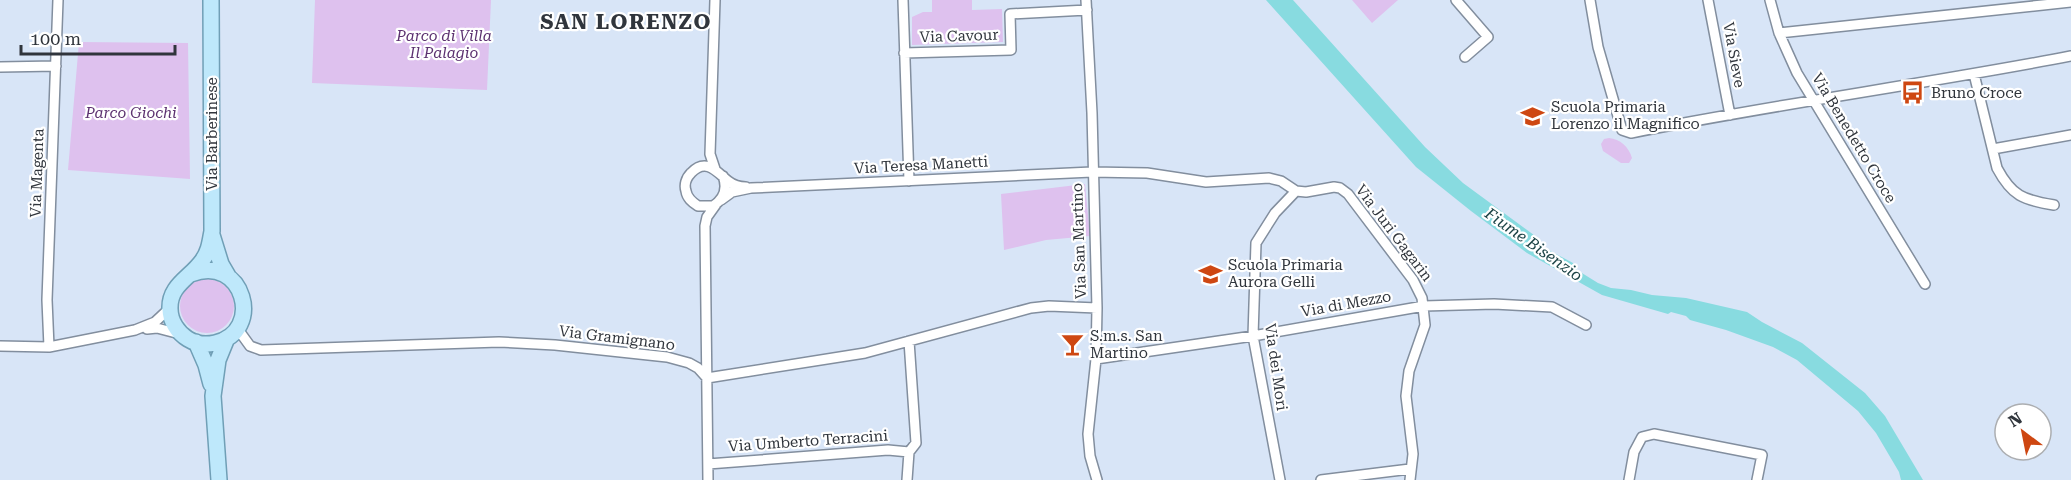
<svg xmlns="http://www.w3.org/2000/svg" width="2071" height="480" font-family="'Roboto Serif',serif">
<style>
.green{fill:#dec1ee}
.water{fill:#88dbe0}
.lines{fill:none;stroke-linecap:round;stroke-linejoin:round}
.street-casing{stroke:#828e9e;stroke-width:12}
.primary-casing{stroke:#709fb6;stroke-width:18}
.street{stroke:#fff;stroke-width:9}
.primary{stroke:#bee8fb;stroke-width:15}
.labels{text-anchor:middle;stroke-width:4.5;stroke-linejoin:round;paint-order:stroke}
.park-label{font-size:15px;font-style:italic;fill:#5c3170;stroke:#fff}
.street-label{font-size:15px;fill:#30353c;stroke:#fff}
.poi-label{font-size:15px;fill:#30353c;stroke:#fff;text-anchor:start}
.water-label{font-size:16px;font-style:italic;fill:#1d4447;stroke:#fff}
.district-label{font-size:21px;font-weight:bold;letter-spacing:1.5px;fill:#30353c;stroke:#fff}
</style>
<rect width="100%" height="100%" fill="#d8e5f7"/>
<path class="green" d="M315 0H491L487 90 312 83Z
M932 0H972V10L1002 9 1003 42 912 45V17L923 12H932Z
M1352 0H1398L1372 23Z
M79 42 188 43 190 179 68 170Z
M1609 138C1620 139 1629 147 1632 158L1629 163H1621L1603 151 1601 144 1604 139Z
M1085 184 1090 236 1046 240 1004 250 1001 194Z
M180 306a27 27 0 1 1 54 0a27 27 0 1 1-54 0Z"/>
<path class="water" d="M1266 0H1293L1425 147 1463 183 1538 238 1541 246 1573 263 1577 270 1598 283 1611 288 1631 290 1652 295 1686 298 1747 312 1762 322 1802 343 1865 393 1885 416 1923 480H1901L1899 472 1876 433 1858 411 1797 360 1773 347 1726 330 1690 320 1686 316 1671 312 1668 314 1602 295 1527 253 1471 211 1416 167Z"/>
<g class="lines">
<defs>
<path id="street" d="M715 0 710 154 715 169
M903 0 909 181
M1086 0 1092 113 1097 308 1096 359 1088 434 1090 456 1097 480
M1456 0 1488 37 1465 57
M1590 0 1598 47 1622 130 1631 133C1777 104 1925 84 2071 56
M1708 0 1730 115
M1770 0 1779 33 1797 73 1925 284
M1779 33 2071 2
M904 53 1011 50 1010 14 1087 10
M0 67 56 66
M1974 74 1997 168C2012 196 2023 200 2054 205
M1993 149 2071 135
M723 176C728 189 724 199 713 206H698C692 202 687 198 686 191 684 185 686 178 691 173 706 157 717 172 728 181 733 185 740 187 746 187
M721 200 732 192 751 188 1092 172 1147 173 1206 182 1269 178 1281 181 1296 191 1306 192 1334 187 1340 188 1348 194 1413 280 1422 298 1425 325 1409 371 1406 396 1413 454 1410 480
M237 328 250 346 261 350 499 342 555 345 667 357 689 363 698 368 707 378
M147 329 157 328 180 334
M0 346 49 347 135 330 155 322 170 308
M49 347 47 300 58 0
M1096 359 1253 336 1424 306 1494 304 1552 307 1586 325
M707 378 865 353 1031 308 1049 306 1097 308
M708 464 888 450 909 452
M708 480 705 226 707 217 717 203
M907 480 909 452 916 443 909 341
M1280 480 1253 336 1256 243 1275 213 1296 191
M1321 480 1410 469
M1629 480 1634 452 1642 437 1654 434 1762 455 1757 480"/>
<path id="primary" d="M212 235 221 264 228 276
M191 274C244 253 265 332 215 343 206 345 196 344 188 339 178 333 170 321 170 309 169 285 190 278 202 261 209 252 210 242 212 231L211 0
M196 342 206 365 211 384
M219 480 213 396 218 360 227 338"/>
</defs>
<use href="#street" class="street-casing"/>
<use href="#primary" class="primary-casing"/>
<use href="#street" class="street"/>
<use href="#primary" class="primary"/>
</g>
<defs>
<symbol id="bus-bare" viewBox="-9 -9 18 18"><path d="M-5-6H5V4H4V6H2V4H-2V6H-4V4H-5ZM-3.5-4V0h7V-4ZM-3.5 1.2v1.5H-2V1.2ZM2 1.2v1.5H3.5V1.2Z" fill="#ce4712" stroke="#fff" stroke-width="2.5" paint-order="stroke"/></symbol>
<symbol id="school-bare" viewBox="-9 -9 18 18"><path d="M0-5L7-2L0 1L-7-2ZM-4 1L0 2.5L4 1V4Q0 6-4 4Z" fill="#ce4712" stroke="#fff" stroke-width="2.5" paint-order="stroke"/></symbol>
<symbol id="bar-bare" viewBox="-9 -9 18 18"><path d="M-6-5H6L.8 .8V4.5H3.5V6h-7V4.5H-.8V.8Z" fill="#ce4712" stroke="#fff" stroke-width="2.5" paint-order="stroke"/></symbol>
</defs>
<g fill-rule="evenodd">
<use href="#bus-bare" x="1896" y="76" width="33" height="33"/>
<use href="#school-bare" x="1516" y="100" width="33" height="33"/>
<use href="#school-bare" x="1194" y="258" width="33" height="33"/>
<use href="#bar-bare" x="1056" y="328" width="33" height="33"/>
</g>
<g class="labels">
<g class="park-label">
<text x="444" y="41">Parco di Villa<tspan x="444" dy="17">Il Palagio</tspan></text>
<text x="131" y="118">Parco Giochi</text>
</g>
<g class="street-label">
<text transform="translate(959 36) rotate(-2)" y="5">Via Cavour</text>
<text transform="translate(1734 55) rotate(80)" y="5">Via Sieve</text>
<text transform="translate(212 134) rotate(-90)" y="5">Via Barberinese</text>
<text transform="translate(1854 138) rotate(59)" y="5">Via Benedetto Croce</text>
<text transform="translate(921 165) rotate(-3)" y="5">Via Teresa Manetti</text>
<text transform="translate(37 173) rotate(-88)" y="5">Via Magenta</text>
<text transform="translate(1394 233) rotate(53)" y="5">Via Juri Gagarin</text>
<text transform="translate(1079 241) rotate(-92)" y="5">Via San Martino</text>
<text transform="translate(1346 304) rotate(-10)" y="5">Via di Mezzo</text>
<text transform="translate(617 338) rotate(7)" y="5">Via Gramignano</text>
<text transform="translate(1276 367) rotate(82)" y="5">Via dei Mori</text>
<text transform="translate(808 441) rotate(-4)" y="5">Via Umberto Terracini</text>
</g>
<g class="poi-label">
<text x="1931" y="98">Bruno Croce</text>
<text x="1551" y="112">Scuola Primaria<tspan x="1551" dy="17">Lorenzo il Magnifico</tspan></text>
<text x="1228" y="270">Scuola Primaria<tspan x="1228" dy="17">Aurora Gelli</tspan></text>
<text x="1090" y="341">S.m.s. San<tspan x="1090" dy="17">Martino</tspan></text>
</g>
<g class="water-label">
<text transform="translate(1534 244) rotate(35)" y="6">Fiume Bisenzio</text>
</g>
<g class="district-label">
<text x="626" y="29">SAN LORENZO</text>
</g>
</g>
<g transform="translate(2023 432) rotate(328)"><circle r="28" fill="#ffffff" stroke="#acaeb1" stroke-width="1.5"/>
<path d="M0-4.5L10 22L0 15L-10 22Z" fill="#ce4712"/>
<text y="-9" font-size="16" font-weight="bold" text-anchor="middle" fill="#30353c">N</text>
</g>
<path d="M21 45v9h154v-9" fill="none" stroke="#30353c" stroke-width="3"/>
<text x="30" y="45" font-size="18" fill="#30353c" stroke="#ffffff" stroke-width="4.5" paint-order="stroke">100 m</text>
</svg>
